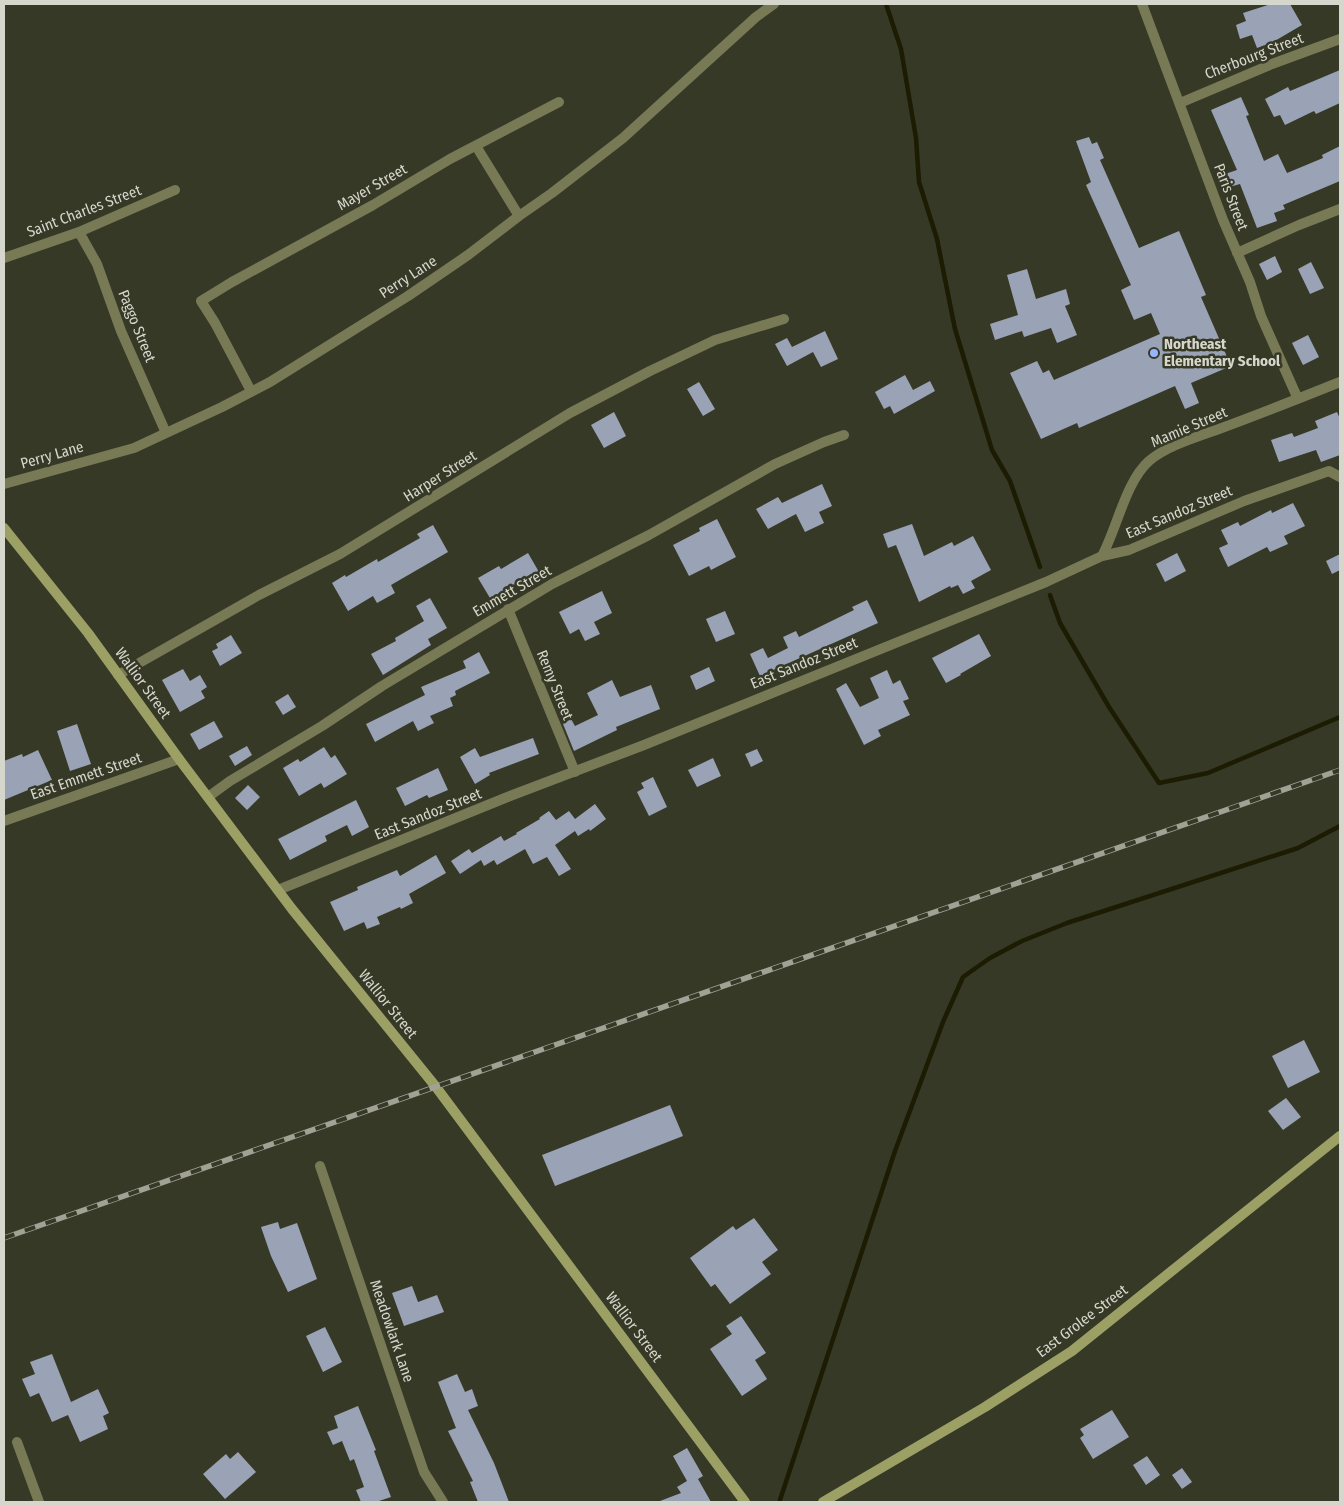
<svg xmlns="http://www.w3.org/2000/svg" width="1344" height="1506" font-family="'Fira Sans Condensed',sans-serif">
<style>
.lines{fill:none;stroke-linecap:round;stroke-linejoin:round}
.stream{stroke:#1b1c01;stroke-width:4.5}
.building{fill:#9aa3b6}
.street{stroke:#787a56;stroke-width:10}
.secondary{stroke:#9ca065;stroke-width:10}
.rail-casing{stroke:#a1a295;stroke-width:5.5}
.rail{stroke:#373927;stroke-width:4;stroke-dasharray:11;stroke-linecap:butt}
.poi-dot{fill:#94b7fd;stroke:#373927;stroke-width:2}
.labels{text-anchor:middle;stroke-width:5;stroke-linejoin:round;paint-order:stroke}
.street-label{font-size:15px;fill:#d6d7cc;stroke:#373927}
.poi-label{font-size:15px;font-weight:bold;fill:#d6d7cc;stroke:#373927;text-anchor:start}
</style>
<rect width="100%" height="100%" fill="#373927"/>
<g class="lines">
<path class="stream" d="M886 4 901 49 916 138 919 182 937 239 955 329 992 450 1010 481 1040 567
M1050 595 1060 623 1109 707 1159 783 1208 773 1340 717
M780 1500 895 1151 943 1022 963 977 990 958 1022 941 1067 923 1298 848 1340 826"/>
</g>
<path class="building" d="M1271 4H1290L1302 25 1273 42 1257 48 1252 35 1240 39 1236 25 1246 21 1243 13Z
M1340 70V103L1316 114 1314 111 1285 125 1280 115 1274 117 1265 99 1288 87 1290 91Z
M1241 97 1249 115 1246 116 1264 161 1278 154 1287 173 1323 158 1322 155 1340 146V181L1283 205 1285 209 1274 213 1277 221 1257 228 1240 184 1226 188 1222 175 1237 170 1211 110Z
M1089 137 1092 144 1097 142 1104 158 1100 160 1139 248 1179 231 1206 295 1201 297 1231 366 1191 383 1199 403 1185 409 1175 386 1079 428 1077 423 1041 439 1010 373 1037 361 1043 373 1049 370 1054 380 1160 334 1151 313 1134 320 1121 290 1131 285 1086 185 1091 182 1076 141Z
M1275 256 1282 272 1267 280 1259 264Z
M1311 262 1324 288 1310 294 1298 269Z
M1027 269 1036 299 1066 289 1070 304 1065 306 1077 335 1057 343 1051 328 1024 337 1022 331 995 340 990 324 1018 315 1007 275Z
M825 331 838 359 821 367 813 352 787 366 775 344 787 338 792 347Z
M1308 335 1319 357 1303 365 1292 343Z
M905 375 913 390 930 381 935 391 894 414 890 406 884 409 875 392Z
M699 382 715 409 703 416 687 389Z
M614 412 626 436 604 448 591 425Z
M1337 412 1340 419V455L1321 462 1316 450 1279 462 1271 440 1292 433 1294 437 1318 428 1315 421Z
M822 484 832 506 819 512 824 523 805 532 796 514 768 529 756 509 778 497 782 503Z
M1293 503 1305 526 1284 536 1288 544 1270 552 1267 547 1228 567 1219 548 1228 544 1221 530 1238 522 1240 526 1271 510 1272 513Z
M717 519 736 557 711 570 709 566 689 576 673 545 700 531 699 528Z
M912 524 924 556 952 542 954 546 973 536 991 570 971 581 975 588 963 594 958 585 951 588 950 586 919 602 896 545 888 548 883 534Z
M433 525 448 552 391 585 395 593 377 603 373 596 348 611 332 583 345 575 346 577 377 559 378 562 420 538 417 534Z
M528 553 539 572 490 598 478 578 499 566 501 569Z
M1177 553 1186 571 1165 582 1156 564Z
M1340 554V570L1332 574 1326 561Z
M602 591 612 613 594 622 600 634 585 641 579 629 570 634 559 612Z
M430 598 447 628 428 639 431 645 383 675 371 654 396 641 395 638 424 621 416 606Z
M867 600 878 623 760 676 750 654 763 648 768 658 788 648 783 637 796 631 799 637 854 610 852 607Z
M725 611 735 634 716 642 706 619Z
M979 634 991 656 960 674 961 675 946 683 932 658Z
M231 635 242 653 220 666 212 651 218 648 216 644Z
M479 652 490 673 455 691 456 695 450 698 453 706 430 716 434 723 418 731 413 721 375 742 366 724 425 695 421 687 466 668 463 661Z
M709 667 715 681 696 690 690 676Z
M183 669 190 681 200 675 207 687 201 691 205 698 180 712 162 680Z
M887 670 893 684 900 680 909 699 903 701 910 715 878 730 881 736 864 745 836 689 846 683 860 707 879 698 870 678Z
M612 680 620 697 651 685 660 709 616 727 617 730 574 751 563 724 571 719 575 726 598 715 587 693Z
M288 694 296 707 283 715 275 702Z
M214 721 223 737 199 750 190 734Z
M77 724 91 764 70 771 57 731Z
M533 738 539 754 489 773 490 775 475 784 460 757 475 748 480 757Z
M247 746 252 755 235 766 229 756Z
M324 747 331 758 335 755 347 774 324 788 321 783 299 796 283 768 298 759 300 762Z
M757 749 763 761 751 767 745 754Z
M38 750 52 780 4 800V761L22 754 23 757Z
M713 758 721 776 697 787 688 770Z
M438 768 448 790 429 798 427 795 405 806 396 788Z
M653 777 667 807 649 816 637 792 644 788 641 783Z
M248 785 260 797 247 810 235 798Z
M356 800 369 827 352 836 347 825 325 836 327 841 290 860 278 839Z
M595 804 606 819 590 831 589 829 578 836 575 831 555 845 571 869 559 876 547 857 533 864 525 849 497 865 494 860 484 866 481 860 460 874 451 861 469 849 472 853 501 836 504 841 517 834 516 833 540 819 539 818 549 811 556 820 569 811 575 819Z
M436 855 446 873 409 894 413 903 401 909 400 907 377 917 380 924 367 929 364 922 344 931 330 902 358 890 357 887 397 870 400 876Z
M1304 1040 1320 1072 1288 1088 1272 1056Z
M1286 1098 1301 1117 1283 1130 1268 1111Z
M670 1105 683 1136 555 1186 542 1155Z
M754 1218 778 1250 762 1262 771 1274 730 1304 715 1284 711 1287 690 1258 733 1226 736 1230Z
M278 1222 280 1229 297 1223 317 1279 288 1292 271 1256 261 1227Z
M412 1286 418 1302 437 1295 444 1312 404 1326 392 1293Z
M741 1316 766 1353 755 1360 767 1379 742 1396 710 1349 732 1334 726 1326Z
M325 1327 342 1362 323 1372 306 1336Z
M52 1354 71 1402 98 1389 109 1413 103 1416 108 1429 80 1442 68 1415 52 1422 39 1393 30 1397 22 1379 35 1374 30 1362Z
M457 1374 465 1392 472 1389 478 1406 468 1410 494 1463 509 1502H478L470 1482 473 1481 448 1431 456 1428 438 1382Z
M358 1406 376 1450 374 1451 391 1497 376 1502H361L356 1490 364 1487 354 1459 350 1461 342 1441 333 1445 327 1432 338 1428 334 1416Z
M1112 1410 1129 1437 1093 1459 1080 1438 1084 1435 1080 1429Z
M687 1448 703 1476 698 1479 711 1502H660V1501L681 1493 677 1487 687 1481 673 1456Z
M238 1452 256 1472 225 1499 203 1474 226 1454 230 1459Z
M1147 1456 1160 1475 1146 1485 1133 1465Z
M1182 1468 1192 1482 1182 1489 1172 1475Z"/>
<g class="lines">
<path class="street" d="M1142 4 1223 220 1250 282 1261 316 1298 399
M1180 103 1272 64 1340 39
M476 146 519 216
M79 232 97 264 121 331 166 433
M1237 253 1299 225 1340 209
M4 258 79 232 175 190
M251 391 215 323 201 301 232 282 373 205 450 159 559 102
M4 484 134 448 222 407 270 382 408 296 468 255 519 216 552 193 623 138 756 17 774 4
M1102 556C1117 528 1126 481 1149 461 1166 446 1197 437 1219 429 1260 414 1300 398 1340 382
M508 609 575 772
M118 675 259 595 340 554 570 413 650 371 715 340 784 319
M208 797 230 781 322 726 382 686 552 584 649 535 775 464 824 442 844 435
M4 821 179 759
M278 890 510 796 644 745 1046 582 1102 556 1129 550 1244 501 1329 471 1340 477
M320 1166 424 1472 443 1502
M17 1442 39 1502"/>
<path class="secondary" d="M4 528 88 633 179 759 292 909 436 1087 745 1502
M823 1502 985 1407 1072 1351 1340 1136"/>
<defs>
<path id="rail" d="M4 1238 1340 770"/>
</defs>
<use href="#rail" class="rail-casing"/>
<use href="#rail" class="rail"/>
</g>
<circle class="poi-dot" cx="1154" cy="353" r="5"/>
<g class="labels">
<g class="street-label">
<text transform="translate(1254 56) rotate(-21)" y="5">Cherbourg Street</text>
<text transform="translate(372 187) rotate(-30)" y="5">Mayer Street</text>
<text transform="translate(1231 197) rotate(69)" y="5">Paris Street</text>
<text transform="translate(84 211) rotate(-21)" y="5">Saint Charles Street</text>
<text transform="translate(408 277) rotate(-33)" y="5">Perry Lane</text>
<text transform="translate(137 326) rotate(68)" y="5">Paggo Street</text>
<text transform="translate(1189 427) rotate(-23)" y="5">Mamie Street</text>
<text transform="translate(52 455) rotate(-16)" y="5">Perry Lane</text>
<text transform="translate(440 476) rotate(-32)" y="5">Harper Street</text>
<text transform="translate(1179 512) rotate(-23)" y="5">East Sandoz Street</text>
<text transform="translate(512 591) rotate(-30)" y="5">Emmett Street</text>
<text transform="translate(804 663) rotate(-22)" y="5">East Sandoz Street</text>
<text transform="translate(143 683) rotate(54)" y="5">Wallior Street</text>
<text transform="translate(555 685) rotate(68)" y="5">Remy Street</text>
<text transform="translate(86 776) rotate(-19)" y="5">East Emmett Street</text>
<text transform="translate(428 814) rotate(-22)" y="5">East Sandoz Street</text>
<text transform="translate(388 1004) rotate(51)" y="5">Wallior Street</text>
<text transform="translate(1082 1321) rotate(-37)" y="5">East Grolee Street</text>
<text transform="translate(634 1327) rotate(53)" y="5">Wallior Street</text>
<text transform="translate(392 1331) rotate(71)" y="5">Meadowlark Lane</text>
</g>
<g class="poi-label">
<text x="1164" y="349">Northeast<tspan x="1164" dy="17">Elementary School</tspan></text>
</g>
</g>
<rect width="1344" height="1506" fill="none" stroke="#d6d7cc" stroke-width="10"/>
</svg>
